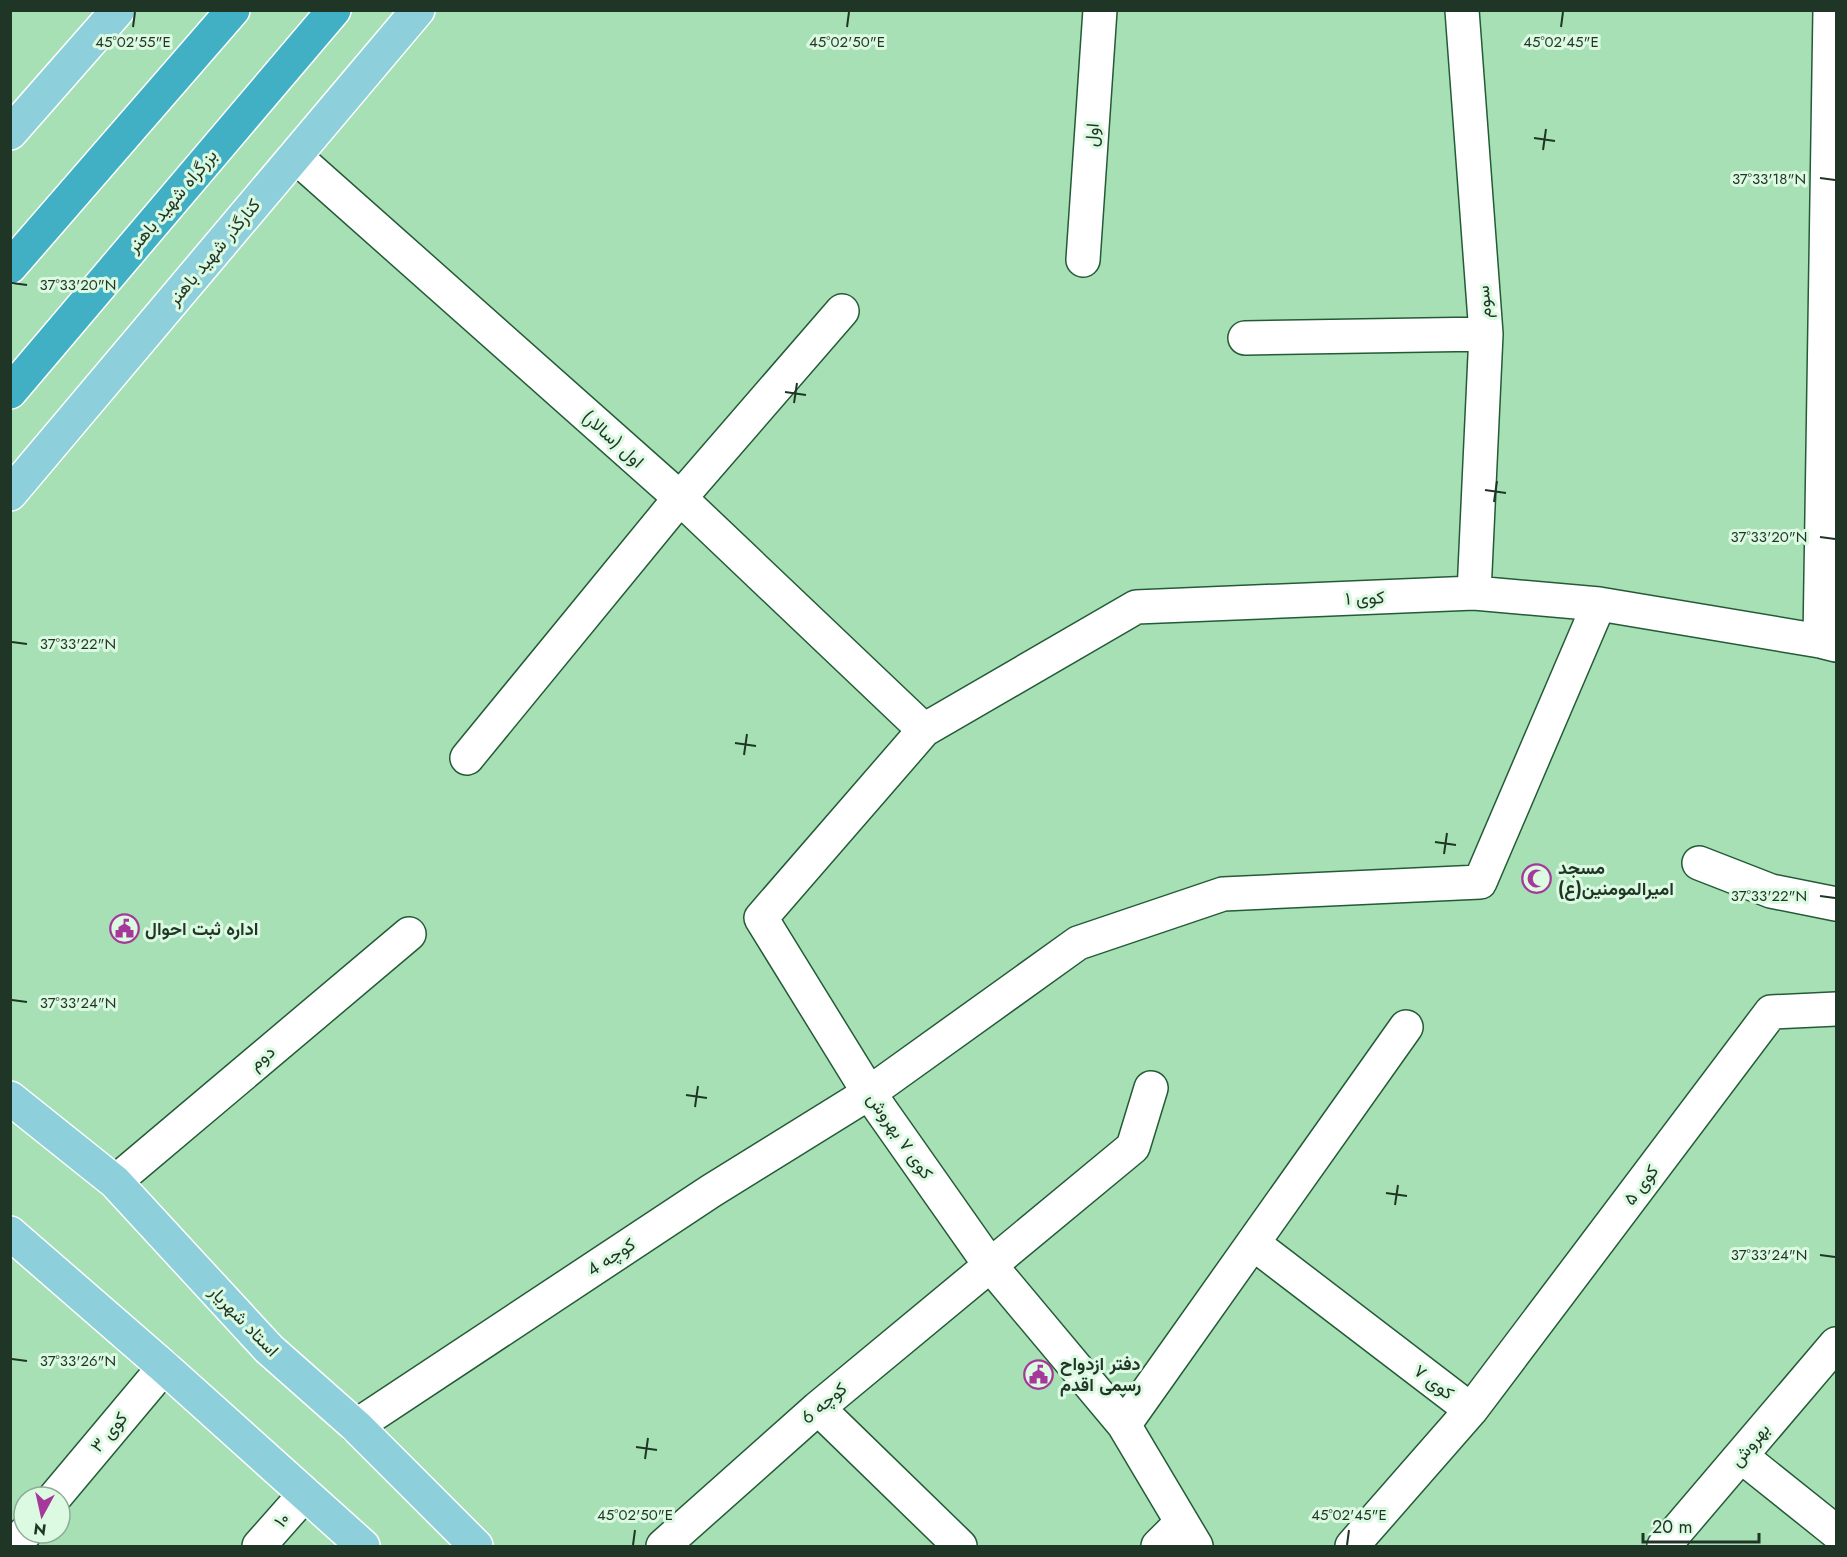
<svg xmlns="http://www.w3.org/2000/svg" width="1847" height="1557" font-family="Jost,Vazirmatn,sans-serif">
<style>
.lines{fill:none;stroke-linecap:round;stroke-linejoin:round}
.minor-casing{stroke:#245b37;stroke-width:36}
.major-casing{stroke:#fff;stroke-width:36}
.highway-casing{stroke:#fff;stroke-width:36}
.minor{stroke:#fff;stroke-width:33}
.major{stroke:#8dd0dc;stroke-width:33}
.highway{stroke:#41b0c5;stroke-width:33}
.ticks{fill:none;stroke:#1f3626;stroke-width:2}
.labels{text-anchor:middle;stroke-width:6;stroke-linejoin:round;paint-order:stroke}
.street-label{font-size:18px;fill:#1f3626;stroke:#dcf9e2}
.poi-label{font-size:18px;font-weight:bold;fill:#1f3626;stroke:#dcf9e2;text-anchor:start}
.ticks-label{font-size:15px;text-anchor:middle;fill:#1f3626;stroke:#dcf9e2;stroke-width:6;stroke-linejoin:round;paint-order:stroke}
</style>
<rect width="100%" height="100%" fill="#a6e0b4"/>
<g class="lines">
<defs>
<path id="minor" d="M1462 10 1486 334 1474 593
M295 156 680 498 924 730
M1083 260 1100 10
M1245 338 1486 334
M1820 641 1830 10
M467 758 680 498 842 311
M1699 863 1771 891 1836 904
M115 1182 409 934
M1254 1244 1471 1410 1352 1546
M818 1408 960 1546
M1471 1410 1771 1012 1836 1009
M1124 1425 1406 1027
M356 1426 711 1191 869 1093 1078 943 1223 894 1480 882 1599 604
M1741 1456 1836 1532
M55 1497 164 1367
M13 1546 25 1533
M259 1546 305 1494
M663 1546 818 1408 1133 1147 1151 1088
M1158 1546 1181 1523
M1196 1546 1124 1425 990 1265 869 1093 761 918 924 730 1136 607 1474 593 1599 604 1820 641 1836 645
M1664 1546 1836 1344"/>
<path id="major" d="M10 133 118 10
M10 494 418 10
M10 1098 115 1182 269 1349 356 1426 476 1546
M10 1233 164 1367 363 1546"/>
<path id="highway" d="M10 267 233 10
M10 392 334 10"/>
</defs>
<use href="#minor" class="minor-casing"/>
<use href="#major" class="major-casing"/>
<use href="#highway" class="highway-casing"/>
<use href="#minor" class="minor"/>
<use href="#major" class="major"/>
<use href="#highway" class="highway"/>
</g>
<path class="ticks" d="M133 27 135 12M847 27 849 12M1561 27 1563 12M1534 138 1555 141M1543 150 1546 129M1820 178 1835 180M12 283 27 285M785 392 806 395M794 403 797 383M1485 490 1506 493M1494 502 1497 481M1820 537 1835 539M12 642 27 644M735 743 756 746M744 755 747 734M1435 842 1456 845M1444 854 1447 833M1820 896 1835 898M12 1000 27 1002M686 1095 707 1098M695 1107 698 1086M1386 1193 1407 1196M1395 1205 1398 1185M1820 1255 1835 1257M12 1359 27 1361M636 1447 657 1450M645 1459 648 1438M633 1545 635 1530M1347 1545 1349 1530"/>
<defs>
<symbol id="mosque-ring" viewBox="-11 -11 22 22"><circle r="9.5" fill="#dcf9e2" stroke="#a5399a" stroke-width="1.5"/><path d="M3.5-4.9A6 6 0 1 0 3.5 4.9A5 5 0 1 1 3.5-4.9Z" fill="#a5399a"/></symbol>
<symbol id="civic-ring" viewBox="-11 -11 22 22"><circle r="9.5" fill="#dcf9e2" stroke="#a5399a" stroke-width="1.5"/><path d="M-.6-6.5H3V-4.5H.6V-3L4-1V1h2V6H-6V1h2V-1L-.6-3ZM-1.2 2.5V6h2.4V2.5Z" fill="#a5399a"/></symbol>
</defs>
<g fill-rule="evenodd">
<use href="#mosque-ring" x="1520" y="862" width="33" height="33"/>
<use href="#civic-ring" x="108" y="912" width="33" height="33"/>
<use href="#civic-ring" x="1022" y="1358" width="33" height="33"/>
</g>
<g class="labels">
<g class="street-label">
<text transform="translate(1092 135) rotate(-86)" y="6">اول</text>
<text transform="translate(172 201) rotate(-50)" y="6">بزرگراه شهید باهنر</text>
<text transform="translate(214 252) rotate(-50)" y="6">کنارگذر شهید باهنر</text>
<text transform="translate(1484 302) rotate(-94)" y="6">سوم</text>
<text transform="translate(613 439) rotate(42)" y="6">اول (سالار)</text>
<text transform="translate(1365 598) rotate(-2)" y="6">کوی ۱</text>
<text transform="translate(262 1058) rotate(-40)" y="6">دوم</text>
<text transform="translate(900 1136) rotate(55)" y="6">کوی ۷ بهروش</text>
<text transform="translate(1641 1185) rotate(-53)" y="6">کوی ۵</text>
<text transform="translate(611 1257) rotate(-33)" y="6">کوچه 4</text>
<text transform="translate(244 1321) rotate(46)" y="6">استاد شهریار</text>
<text transform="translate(1434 1382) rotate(37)" y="6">کوی ۷</text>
<text transform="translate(824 1403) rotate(-40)" y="6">کوچه 6</text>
<text transform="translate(109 1432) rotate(-50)" y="6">کوی ۳</text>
<text transform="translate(1750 1445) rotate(-50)" y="6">بهروش</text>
<text transform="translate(282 1520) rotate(-49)" y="6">۱۰</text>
</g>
<g class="poi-label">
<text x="1558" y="874">مسجد<tspan x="1558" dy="21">امیرالمومنین(ع)</tspan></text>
<text x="145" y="935">اداره ثبت احوال</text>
<text x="1060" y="1370">دفتر ازدواح<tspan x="1060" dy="21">رسمی اقدم</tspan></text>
</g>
</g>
<g class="ticks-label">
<text x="133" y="47">45°02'55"E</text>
<text x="847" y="47">45°02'50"E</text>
<text x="1561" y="47">45°02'45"E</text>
<text x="1769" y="184">37°33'18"N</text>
<text x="78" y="290">37°33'20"N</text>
<text x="1769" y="542">37°33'20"N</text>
<text x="78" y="649">37°33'22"N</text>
<text x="1769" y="901">37°33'22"N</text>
<text x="78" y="1008">37°33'24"N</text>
<text x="1769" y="1260">37°33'24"N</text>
<text x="78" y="1366">37°33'26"N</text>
<text x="635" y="1520">45°02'50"E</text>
<text x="1349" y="1520">45°02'45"E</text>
</g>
<rect width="1847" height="1557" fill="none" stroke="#1f3626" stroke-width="24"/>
<g transform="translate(42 1515) rotate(188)"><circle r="28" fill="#dcf9e2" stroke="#90ab97" stroke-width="1.5"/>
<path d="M0-4.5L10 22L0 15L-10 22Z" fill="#a5399a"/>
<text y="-9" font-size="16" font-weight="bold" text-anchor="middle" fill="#1f3626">N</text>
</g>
<path d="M1643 1533v9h116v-9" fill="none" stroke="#1f3626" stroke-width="3"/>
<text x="1652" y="1533" font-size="18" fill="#1f3626" stroke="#dcf9e2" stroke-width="4.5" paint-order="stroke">20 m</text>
</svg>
